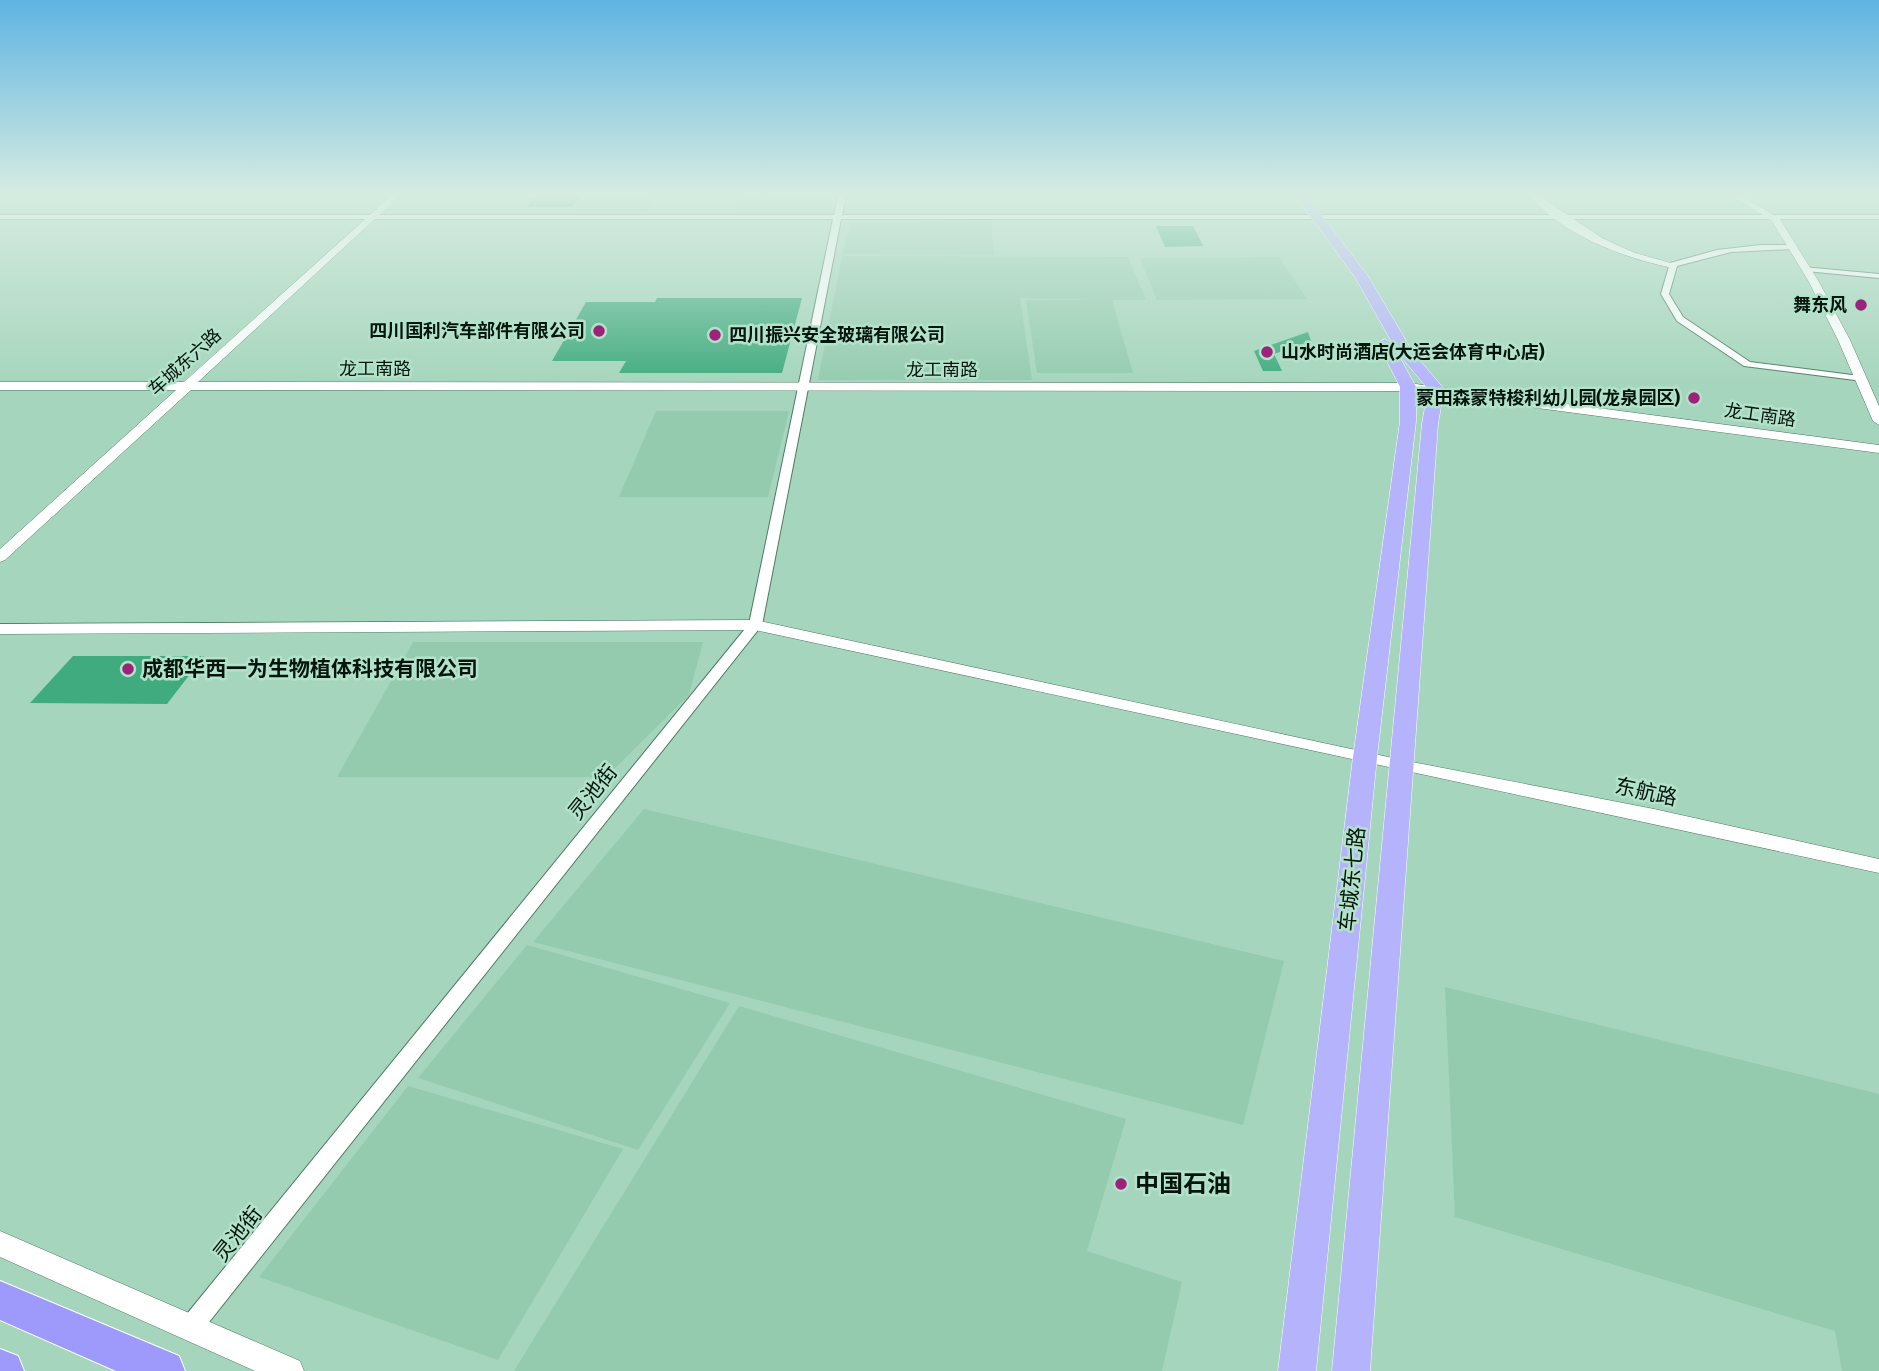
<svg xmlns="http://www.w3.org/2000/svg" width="1879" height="1371" font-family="'Fira Sans','Noto Sans SC',sans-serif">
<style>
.built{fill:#94cbaf}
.building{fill:#40ab7e}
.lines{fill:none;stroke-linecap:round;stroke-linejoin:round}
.minor-casing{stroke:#4d7964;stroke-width:2}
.tertiary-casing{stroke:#4d7964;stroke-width:1}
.primary-casing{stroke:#fff;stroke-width:1}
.trunk-casing{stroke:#fff;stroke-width:2}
.minor{fill:#fff;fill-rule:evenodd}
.tertiary{fill:#fff;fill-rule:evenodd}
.primary{fill:#b6b3fd;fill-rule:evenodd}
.trunk{fill:#9e9afc;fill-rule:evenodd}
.poi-dot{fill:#9c227a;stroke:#b2e2c9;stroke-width:2.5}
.labels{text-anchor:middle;stroke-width:5;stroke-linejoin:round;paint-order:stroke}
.far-poi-label{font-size:18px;font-weight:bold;fill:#04150d;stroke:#b2e2c9;text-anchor:end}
.far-street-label{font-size:18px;fill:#04150d;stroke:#b2e2c9}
.poi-label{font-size:21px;font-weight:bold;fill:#04150d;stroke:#b2e2c9;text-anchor:start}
.street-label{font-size:21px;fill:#04150d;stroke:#b2e2c9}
.near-poi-label{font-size:24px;font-weight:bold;fill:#04150d;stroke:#b2e2c9;text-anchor:start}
</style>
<rect width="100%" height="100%" fill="#a5d5bc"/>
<path class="built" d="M585 195H657L647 213H571Z
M741 195H833L830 214 733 215Z
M991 221 994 255 843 254 850 222Z
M842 256 1128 257 1146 300H1112L1133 373H1037L1026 300H1098L1020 298 1032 380H818Z
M1279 257 1307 299 1157 300 1140 258Z
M656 411H789L768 497H619Z
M413 642H703L689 695 606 777H337Z
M644 809 1284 961 1243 1125 533 942Z
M527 945 730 1003 638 1150 418 1078Z
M1445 987 1879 1094V1371H1842L1835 1331 1455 1217Z
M739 1006 1126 1119 1087 1251 1182 1282 1162 1371H514Z
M408 1086 623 1149 498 1360 259 1277Z"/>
<path class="building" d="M538 195H582L572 207H527Z
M1156 226H1193L1203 246 1165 247Z
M657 298H802L782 373H619L626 361H552L586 302H655Z
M1308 332 1311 341 1274 354 1282 371H1263L1254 351Z
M73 656H204L167 704 30 703Z"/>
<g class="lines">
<defs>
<path id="minor" d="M838 195H846L842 215H1879V219H841L762 625 198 1336 190 1339 182 1336 178 1328 182 1320 749 624 833 219H0V215H834Z
M1761 245H1792L1796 247 1792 249 1731 252 1677 266 1669 294 1683 317 1750 362 1860 376 1863 377V381L1744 366 1677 321 1661 294 1670 263 1717 250Z
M1803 267 1879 274V278L1806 271H1803Z"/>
<path id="tertiary" d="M392 195H401L198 382 1408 383 1879 445V453L1408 391 191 390 5 560 0 562V549L176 390H0V382H184Z
M1529 195H1538L1602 238 1635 253 1678 265 1673 268C1623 258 1562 235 1529 195Z
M1731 195H1741L1780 219 1819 282 1850 340 1879 406V425L1873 421 1838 340 1809 282 1772 221Z
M755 620 1402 760 1654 809 1879 859V873L755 630 0 634V624Z
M0 1231 300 1361 304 1371H255L0 1257Z"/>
<path id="primary" d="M1295 195H1306L1368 276 1412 351 1444 389 1438 424 1370 1371H1332L1422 424 1428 389 1398 353 1355 277Z
M1385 339 1392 343 1416 387V421L1377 757 1316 1371H1278L1353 757 1400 421V387L1378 343Z"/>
<path id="trunk" d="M0 1281 179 1356 185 1371H116L0 1320Z
M0 1349 18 1356 24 1371H0Z"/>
</defs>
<use href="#minor" class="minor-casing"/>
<use href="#tertiary" class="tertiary-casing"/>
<use href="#primary" class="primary-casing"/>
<use href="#trunk" class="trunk-casing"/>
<use href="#minor" class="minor"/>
<use href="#tertiary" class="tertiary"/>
<use href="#primary" class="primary"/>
<use href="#trunk" class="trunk"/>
</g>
<linearGradient id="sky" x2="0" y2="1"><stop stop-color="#5fb4e2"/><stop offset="0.5" stop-color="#d6ece1"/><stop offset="1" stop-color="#d6ece1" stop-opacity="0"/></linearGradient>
<rect width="1879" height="387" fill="url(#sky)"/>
<g class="poi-dot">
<circle cx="1861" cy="305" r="7"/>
<circle cx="599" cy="331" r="7"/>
<circle cx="715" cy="335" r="7"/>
<circle cx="1267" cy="352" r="7"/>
<circle cx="1694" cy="398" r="7"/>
<circle cx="128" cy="669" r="7"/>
<circle cx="1121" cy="1184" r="7"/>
</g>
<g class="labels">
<g class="far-poi-label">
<text x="1847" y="311">舞东风</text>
<text x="585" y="337">四川国利汽车部件有限公司</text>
<text x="729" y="341" text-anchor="start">四川振兴安全玻璃有限公司</text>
<text x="1281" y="358" text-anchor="start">山水时尚酒店(大运会体育中心店)</text>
<text x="1680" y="404">蒙田森蒙特梭利幼儿园(龙泉园区)</text>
</g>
<g class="far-street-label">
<text transform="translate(185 362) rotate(-42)" y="6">车城东六路</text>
<text x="375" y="375">龙工南路</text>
<text x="942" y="376">龙工南路</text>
<text transform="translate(1760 415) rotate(8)" y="6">龙工南路</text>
</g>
<g class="poi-label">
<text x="142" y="676">成都华西一为生物植体科技有限公司</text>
</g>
<g class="street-label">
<text transform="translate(593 792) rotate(-51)" y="7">灵池街</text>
<text transform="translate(1646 792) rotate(12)" y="7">东航路</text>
<text transform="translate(1352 879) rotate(-84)" y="7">车城东七路</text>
<text transform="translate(238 1234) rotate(-51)" y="7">灵池街</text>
</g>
<g class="near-poi-label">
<text x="1135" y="1192">中国石油</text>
</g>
</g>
</svg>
